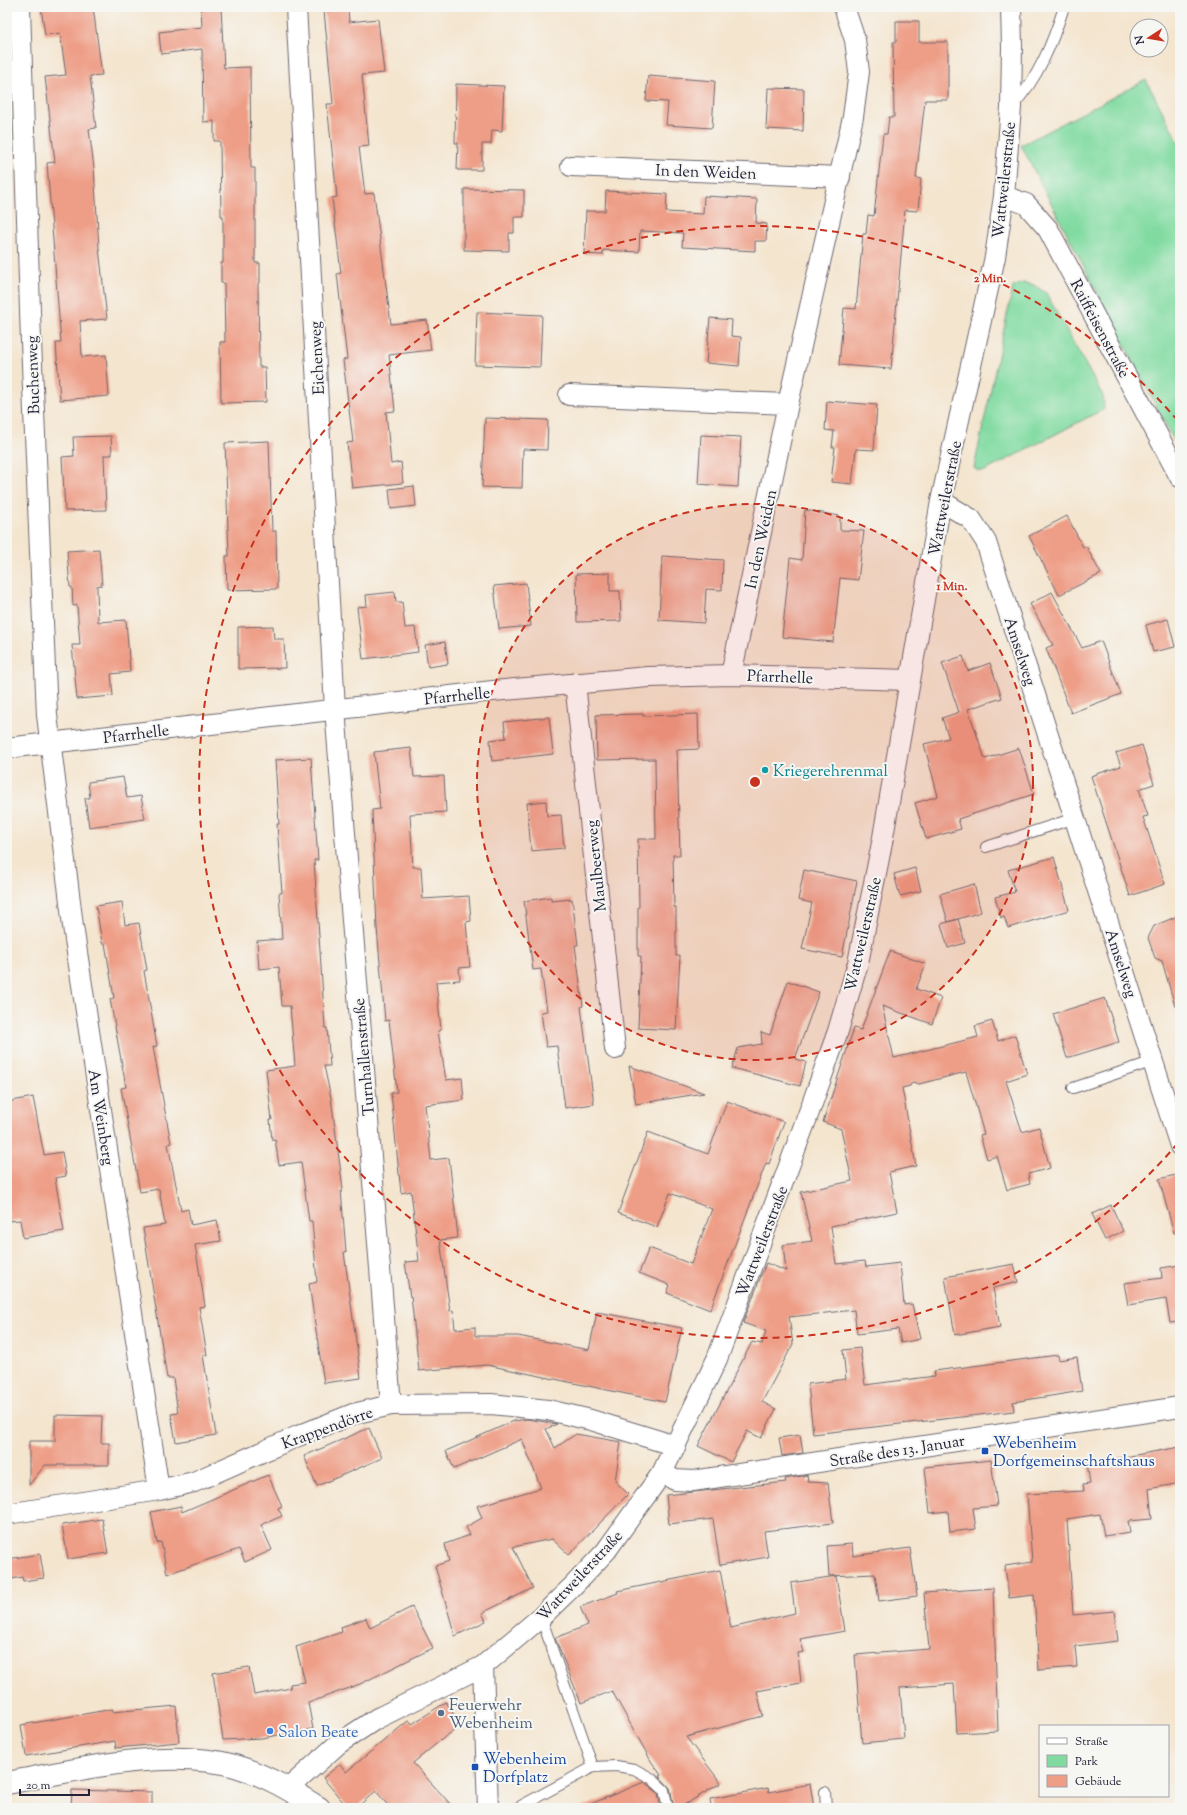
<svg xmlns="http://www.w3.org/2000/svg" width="1187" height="1815" font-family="'Sorts Mill Goudy',serif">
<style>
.green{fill:#81dba1;stroke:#527e6e}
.building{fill:#ee9d86}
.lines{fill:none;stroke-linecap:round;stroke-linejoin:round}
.lane-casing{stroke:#6c666f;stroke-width:12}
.street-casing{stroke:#6c666f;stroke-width:22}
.primary-casing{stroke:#6c666f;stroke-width:24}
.lane{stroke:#fff;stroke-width:10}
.street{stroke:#fff;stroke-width:20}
.primary{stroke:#fff;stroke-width:22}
.ring{fill:none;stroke:#c8321e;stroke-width:2;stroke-dasharray:7 5}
.culture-dot{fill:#0f9aa8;stroke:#f6f6f2;stroke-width:1.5}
.transit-dot{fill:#1a4fb4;stroke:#f6f6f2;stroke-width:1.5}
.service-dot{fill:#5c6f8a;stroke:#f6f6f2;stroke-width:1.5}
.shop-dot{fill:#3f7fe0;stroke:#f6f6f2;stroke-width:1.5}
.labels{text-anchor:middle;stroke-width:4;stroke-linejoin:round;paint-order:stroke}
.street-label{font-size:16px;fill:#22223b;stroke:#f6f6f2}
.culture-label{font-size:16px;fill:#0d838f;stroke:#f6f6f2;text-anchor:start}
.transit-label{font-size:16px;fill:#164399;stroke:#f6f6f2;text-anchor:start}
.service-label{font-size:16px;fill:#4e5e75;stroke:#f6f6f2;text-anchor:start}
.shop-label{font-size:16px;fill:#366cbe;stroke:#f6f6f2;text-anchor:start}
.centre{fill:#c8321e;stroke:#f6f6f2;stroke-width:2}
.ring-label{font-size:12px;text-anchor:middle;font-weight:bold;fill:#c8321e;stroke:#f6f6f2;stroke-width:4;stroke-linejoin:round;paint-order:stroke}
</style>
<rect width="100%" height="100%" fill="#f6f6f2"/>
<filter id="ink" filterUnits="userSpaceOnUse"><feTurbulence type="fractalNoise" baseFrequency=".025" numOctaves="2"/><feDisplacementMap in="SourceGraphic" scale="8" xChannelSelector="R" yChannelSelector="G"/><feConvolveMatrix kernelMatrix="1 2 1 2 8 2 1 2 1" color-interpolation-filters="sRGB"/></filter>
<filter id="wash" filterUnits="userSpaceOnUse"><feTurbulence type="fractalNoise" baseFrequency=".012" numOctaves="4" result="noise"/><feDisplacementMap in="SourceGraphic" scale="16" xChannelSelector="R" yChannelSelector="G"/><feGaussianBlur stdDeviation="0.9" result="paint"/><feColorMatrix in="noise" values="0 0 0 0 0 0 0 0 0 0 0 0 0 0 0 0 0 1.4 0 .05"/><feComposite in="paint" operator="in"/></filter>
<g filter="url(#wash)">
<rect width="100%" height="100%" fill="#f4e5cf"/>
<path class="green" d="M1146 80 1180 145V452L1021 145Z
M1023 283 1034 285 1046 293 1103 396 1104 409 985 471H978L974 468 1013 287Z"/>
<g id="blocks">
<path class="building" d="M41 7H93L102 75 90 76 96 128 89 129 94 168 99 248 107 319 80 321 82 357 106 355 109 396 60 400 56 343H61L47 163 55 162 45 77 66 75 60 33 45 35Z
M201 7H221L224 68 250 67 251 168H255V263H260V283H258L259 367H265L266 402 221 403 220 342H225L224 283H221V263H223V216H221L220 141H214V121L203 122 202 49 161 54 159 32 202 27Z
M348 9 349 22 378 19 384 73 362 75 369 146 359 147 365 194 374 193 391 324 427 320 431 350 389 355 395 411 386 412 391 464 401 462 403 483 352 488 347 443 353 442 343 360 347 359 337 274 341 273 332 198 337 197 327 104H333L324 11Z
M896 21H919V42H948V100H925L916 178 921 179 918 211 905 210 891 369 839 365 844 308 856 309 863 234H866L868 215 874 216 883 134H887L889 117H894L893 42H896Z
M648 76 715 81 712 128 666 125 668 102 646 101Z
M456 84 504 86 502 131 492 130 491 144H482V170H457L458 143H455Z
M768 88 804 89 803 131 766 129Z
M464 189 524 190V217H514V233H509V251L464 250Z
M606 191 667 194 666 212 684 213 703 214 704 196 757 199 756 223 767 224 766 241H755V251L682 247 683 233 640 231 639 252 603 250V255L584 254 586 211H605Z
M477 312 542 315 540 367 475 365Z
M710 318 732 320 731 336 741 337 739 366 706 363Z
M827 401 877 405 874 450 856 449 852 484 831 482 835 447H832L834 431 825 430Z
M485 418 548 420 547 450 523 449 522 488 482 487Z
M701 435 741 437 738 487 698 484Z
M111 436 112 455H104L106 510 65 511 62 457 74 456 73 437Z
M269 441 272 531H276L277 589 227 590 226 556H229L225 443Z
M414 486 416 506 391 509 389 489Z
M805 510 840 516V530L864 531 858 580 840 578 833 642 782 637 790 558 802 560Z
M1067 516 1083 547 1086 546 1101 574 1059 595 1029 536Z
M99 549 102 585 97 586 98 622 126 620 130 672 111 674 113 696 77 699 72 645H80L77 605 73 606 72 587H70L67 551Z
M662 556 723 560 722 590 706 589 704 623 659 620Z
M610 573V591H620L621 621 577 622 576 574Z
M526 583 531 626 499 629 494 586Z
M395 592 396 602H402L405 628 415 627 418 652 363 659 357 607 367 606 366 595Z
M1052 592 1082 648 1101 641 1121 694 1071 713 1046 648 1053 645 1030 604Z
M1168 619 1175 647 1153 652 1146 625Z
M273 626 274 639H284L285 668 238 669V627Z
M445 642 448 664 428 667 425 645Z
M963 656 968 671 990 663 1002 698 968 709 985 759 1019 748 1034 794 958 819 961 829 926 839 915 803 938 796 924 744 949 738 942 718 959 712 942 663Z
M643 714V716L698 714 699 749 677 750 680 855H673L674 907H676V956H680L676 1030 638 1028 641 956H638V907H639L638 839H656L655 759 597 760 596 715Z
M549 717 553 754 492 761 490 740 506 738 504 722Z
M1142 745 1154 784 1139 789 1148 816 1143 817 1165 884 1130 896 1091 776 1121 766 1116 753Z
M411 748 414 777 444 776 446 812 410 814 413 867H421L423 899 469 896 471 921 466 922 470 967 459 968 460 980 436 982 441 1030 438 1031 446 1080 462 1078 464 1100 425 1105 431 1160 449 1158 458 1238 440 1240 450 1311 453 1310 455 1329 475 1327V1336H518L589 1350 597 1312 682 1328 665 1402 487 1365 419 1371 411 1296 410 1297 405 1262 419 1261 411 1191 401 1193 398 1164 391 1093 397 1092 389 1020 385 1021 377 928 372 810 380 809 374 752Z
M311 758 318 860H314L325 1028H327L330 1066H324L331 1098 343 1189 341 1190 346 1252H344L361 1378 324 1383 309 1284 317 1282 312 1221H309L301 1162 279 1165 275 1139 272 1140 270 1120H272L266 1070 295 1066 290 1006H282L279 967 259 969 257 941 282 939 279 893H282L277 824H279L275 760Z
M123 777 127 798 141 796 145 819 89 827 85 798H90L88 782Z
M546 801 547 816 561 815 564 848 531 851 527 803Z
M1054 857 1069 910 1008 928 1004 917 1001 918 995 897 1015 892 1008 870Z
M915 868 921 891 900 896 894 874Z
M804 870 857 881 842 957 802 949 812 903 798 900Z
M974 884 981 912 948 922 940 894Z
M551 897V901L572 899 578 945H575L583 1006 581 1007 594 1104 565 1108 557 1046 546 1047 541 1012 547 1011 541 969 533 970 524 901Z
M122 902 125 925 139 923 147 970 144 971 157 1046 153 1047 171 1143 168 1144 181 1211 188 1209 191 1225 217 1220 221 1241 195 1245 205 1306 199 1307 207 1355H203L216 1435 176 1442 171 1414 178 1413 173 1378H167L143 1228 165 1225 159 1189 140 1192 121 1088 126 1087 110 999 114 998 105 943H102L96 906Z
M1180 915V1006H1175L1162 961 1155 958 1148 938 1154 926Z
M958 919 965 943 948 948 941 924Z
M890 951 926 964 916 989 941 998 932 1024 882 1006 894 1058 978 1037 975 1026 992 1021 998 1041 1015 1035 1027 1074 1006 1081 1022 1132 1039 1127 1050 1168 1028 1174 1030 1184 1007 1190 997 1156 987 1159 980 1135 984 1134 966 1072 919 1084 912 1082 910 1086 902 1088 916 1166 889 1172 897 1212 831 1226 836 1264 865 1261 866 1267 900 1263 904 1305 912 1304 920 1339 901 1343 898 1329 857 1334 854 1310 789 1317 793 1344 762 1402 776 1409 761 1438 747 1431 731 1462 698 1446 752 1342 762 1344 766 1331 743 1323 766 1263 786 1271 783 1245 812 1241 801 1192 852 1181 841 1129 823 1122 854 1028 861 1030Z
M788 981 819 992 795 1059 806 1062 800 1086 732 1068 738 1048 762 1044 761 1032 770 1035Z
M1105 998 1119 1042 1067 1058 1053 1014Z
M629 1066 704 1093 636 1104Z
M33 1097 44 1155 62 1152 66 1176 55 1178 64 1231 23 1238 20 1220 10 1221 7 1205V1102Z
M727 1101 784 1122 769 1164 766 1163 710 1310 667 1293 670 1285 639 1273 649 1248 691 1264 712 1209 670 1193 657 1227 618 1213 648 1132 708 1154Z
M1180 1174V1233H1174L1159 1179Z
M1111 1205 1123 1231 1105 1240 1092 1214Z
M1014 1264 1018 1282 993 1288 1000 1327 955 1335 945 1277Z
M1180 1265V1322L1170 1323 1166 1299 1128 1305 1124 1283 1162 1278 1161 1268Z
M860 1348 865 1385 935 1376 934 1371 1058 1355 1059 1360 1077 1357 1082 1391 1013 1402 1014 1411 813 1434 808 1384 846 1379 843 1350Z
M55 1415 102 1416 101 1443H109V1465H45L29 1485V1441H55Z
M527 1419 557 1424 546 1429 555 1448 576 1434 621 1442 615 1481 628 1494 569 1555 552 1539 513 1547 533 1588 482 1613 486 1621 455 1636 435 1566 449 1561 445 1544 470 1535 466 1527 482 1518 477 1506 541 1488 522 1439 454 1469 446 1451 514 1421Z
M369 1428 382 1458 317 1486 304 1456Z
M800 1435 803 1453 782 1456 779 1438Z
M1180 1447V1483L1149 1489 1152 1519 1128 1521 1130 1532 1104 1536 1100 1514 1067 1519 1073 1615 1114 1611 1118 1641 1075 1646 1077 1667 1039 1670 1034 1595 1009 1598 1005 1566 1032 1562 1027 1494 1084 1491 1083 1485 1090 1484 1087 1462 1119 1458Z
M991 1460 997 1506 973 1508 976 1529 950 1532 948 1511 930 1513 925 1467Z
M268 1475 282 1506 278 1508 282 1516 261 1525 272 1550 245 1562 239 1549 167 1574 161 1542 157 1543 151 1512 181 1506 182 1512Z
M807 1475 808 1482 828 1483 833 1523 764 1531 768 1557 720 1565 713 1519 669 1524 666 1495 786 1482 785 1479Z
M102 1519 108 1553 68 1559 62 1525Z
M852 1544 853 1556 910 1548 917 1596 879 1601 875 1574 829 1576 827 1546Z
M40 1554 44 1578 23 1581 22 1577 7 1580V1559Z
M720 1570 731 1628 795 1613 791 1583 836 1576 845 1631 800 1639 804 1652 798 1653 801 1683 757 1691 763 1716 686 1737 721 1783 679 1808H674L670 1788 659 1776 661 1775 651 1761 612 1691 581 1703 555 1638 588 1625 580 1607 618 1593 617 1591Z
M993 1588 998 1731 957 1733 954 1684 900 1688 904 1739 862 1743 855 1655 929 1649 924 1593Z
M412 1607 433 1648 360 1684 308 1703 313 1729 262 1738 223 1740 213 1673 249 1667 254 1695 291 1688 290 1684 305 1682 296 1647 342 1632 341 1627 366 1618 370 1628Z
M446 1702 461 1726 446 1736 413 1763 454 1808H390L376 1791 356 1808H348L323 1778 340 1764 346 1772 409 1720 412 1724Z
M176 1706 179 1742 116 1748 115 1741 26 1756 21 1725 113 1709 112 1712Z
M644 1782 658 1793 661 1808H581Z
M810 1784 814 1808H711L710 1799 768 1788 769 1792Z
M72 1790 152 1792V1808H71Z"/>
</g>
</g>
<g filter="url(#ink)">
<use href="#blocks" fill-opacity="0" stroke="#6c666f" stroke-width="1"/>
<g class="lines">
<defs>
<path id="lane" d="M1012 106C1038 80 1053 41 1064 7
M986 847 1075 818
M1073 1088 1154 1061
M541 1617 593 1767
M825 1792 826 1808
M517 1808 593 1767 616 1766 634 1769 651 1778 664 1790 668 1808"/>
<path id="street" d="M20 7 31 341 47 715 73 926 159 1490
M296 7 335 709 391 1405
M571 166 840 177
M1004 196 1026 204 1048 229 1180 477
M569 395 788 404
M941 501 971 519 986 542 1180 1146
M731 675 788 404 853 117 859 72 855 40 844 7
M575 683 615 1049
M7 748 493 691 648 677 731 675 910 680
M662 1473 675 1480 693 1481 1180 1407
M7 1514 159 1490 194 1482 298 1436 353 1414 391 1405 491 1404 548 1410 591 1420 676 1446
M483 1666 488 1808
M288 1789 338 1744 376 1719 483 1666 541 1617 571 1588 606 1551 662 1473 717 1359 808 1115 838 1031 858 963 882 843 941 501 995 257 1004 196 1011 107 1012 47 1011 7"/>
<path id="primary" d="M7 1783C77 1770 165 1747 235 1766 266 1775 292 1791 319 1808"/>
</defs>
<use href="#lane" class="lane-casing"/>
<use href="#street" class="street-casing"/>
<use href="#primary" class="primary-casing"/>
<use href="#lane" class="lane"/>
<use href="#street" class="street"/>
<use href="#primary" class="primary"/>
</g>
</g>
<circle cx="755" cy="782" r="278" fill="#c8321e" fill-opacity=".12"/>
<g class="ring">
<circle cx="755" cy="782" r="278"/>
<path d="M1178 1143A556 556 0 1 1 1178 421"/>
</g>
<circle class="culture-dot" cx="765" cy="770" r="4"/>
<g class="transit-dot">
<rect x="981" y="1447" width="8" height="8" rx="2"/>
<rect x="471" y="1763" width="8" height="8" rx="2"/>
</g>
<circle class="service-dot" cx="441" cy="1713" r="4"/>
<circle class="shop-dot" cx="270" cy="1731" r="4"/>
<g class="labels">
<g class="street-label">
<text transform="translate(706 171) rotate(2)" y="6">In den Weiden</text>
<text transform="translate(1003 180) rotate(-84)" y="6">Wattweilerstraße</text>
<text transform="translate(1101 328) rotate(62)" y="6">Raiffeisenstraße</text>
<text transform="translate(316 358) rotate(-93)" y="6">Eichenweg</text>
<text transform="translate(32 375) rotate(-92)" y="6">Buchenweg</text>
<text transform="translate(944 498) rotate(-79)" y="6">Wattweilerstraße</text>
<text transform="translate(760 539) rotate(-78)" y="6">In den Weiden</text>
<text transform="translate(1021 651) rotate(72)" y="6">Amselweg</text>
<text transform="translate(780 676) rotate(2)" y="6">Pfarrhelle</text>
<text transform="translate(457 695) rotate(-6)" y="6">Pfarrhelle</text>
<text transform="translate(136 733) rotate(-7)" y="6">Pfarrhelle</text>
<text transform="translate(595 866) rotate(-96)" y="6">Maulbeerweg</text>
<text transform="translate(862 934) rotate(-77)" y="6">Wattweilerstraße</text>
<text transform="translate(1122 963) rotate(72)" y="6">Amselweg</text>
<text transform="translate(363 1057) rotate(-95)" y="6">Turnhallenstraße</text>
<text transform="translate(102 1117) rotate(81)" y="6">Am Weinberg</text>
<text transform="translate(761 1241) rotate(-69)" y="6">Wattweilerstraße</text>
<text transform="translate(327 1427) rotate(-20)" y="6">Krappendörre</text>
<text transform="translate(897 1450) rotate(-9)" y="6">Straße des 13. Januar</text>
<text transform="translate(579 1575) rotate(-47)" y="6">Wattweilerstraße</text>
</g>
<g class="culture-label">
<text x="773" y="776">Kriegerehrenmal</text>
</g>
<g class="transit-label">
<text x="993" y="1448">Webenheim<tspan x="993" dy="18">Dorfgemeinschaftshaus</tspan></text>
<text x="483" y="1764">Webenheim<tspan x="483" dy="18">Dorfplatz</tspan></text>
</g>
<g class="service-label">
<text x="449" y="1710">Feuerwehr<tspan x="449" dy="18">Webenheim</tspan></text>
</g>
<g class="shop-label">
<text x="278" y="1737">Salon Beate</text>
</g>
</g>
<circle cx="755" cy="782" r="6" class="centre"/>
<g class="ring-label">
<text x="990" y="282">2 Min.</text>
<text x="952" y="590">1 Min.</text>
</g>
<rect width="1187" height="1815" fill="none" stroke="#f6f6f2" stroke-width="24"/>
<rect x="1039" y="1725" width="130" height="72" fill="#f6f6f2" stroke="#a1a1a9"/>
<rect x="1047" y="1738" width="20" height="6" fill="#ffffff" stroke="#a1a1a9"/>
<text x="1075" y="1745" font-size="12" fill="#22223b">Straße</text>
<rect x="1047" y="1755" width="20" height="12" fill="#81dba1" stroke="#a1a1a9"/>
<text x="1075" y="1765" font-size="12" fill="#22223b">Park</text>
<rect x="1047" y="1775" width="20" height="12" fill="#ee9d86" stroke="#a1a1a9"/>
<text x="1075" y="1785" font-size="12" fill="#22223b">Gebäude</text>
<g transform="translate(1149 38) rotate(258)"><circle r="19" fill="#f6f6f2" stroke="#a1a1a9"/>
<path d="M0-3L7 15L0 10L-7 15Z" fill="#c8321e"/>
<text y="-6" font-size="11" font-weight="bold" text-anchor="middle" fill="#22223b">N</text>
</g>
<path d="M20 1789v6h69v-6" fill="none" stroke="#22223b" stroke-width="2"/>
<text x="26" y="1789" font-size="12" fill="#22223b" stroke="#f6f6f2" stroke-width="3" paint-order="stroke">20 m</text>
</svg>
